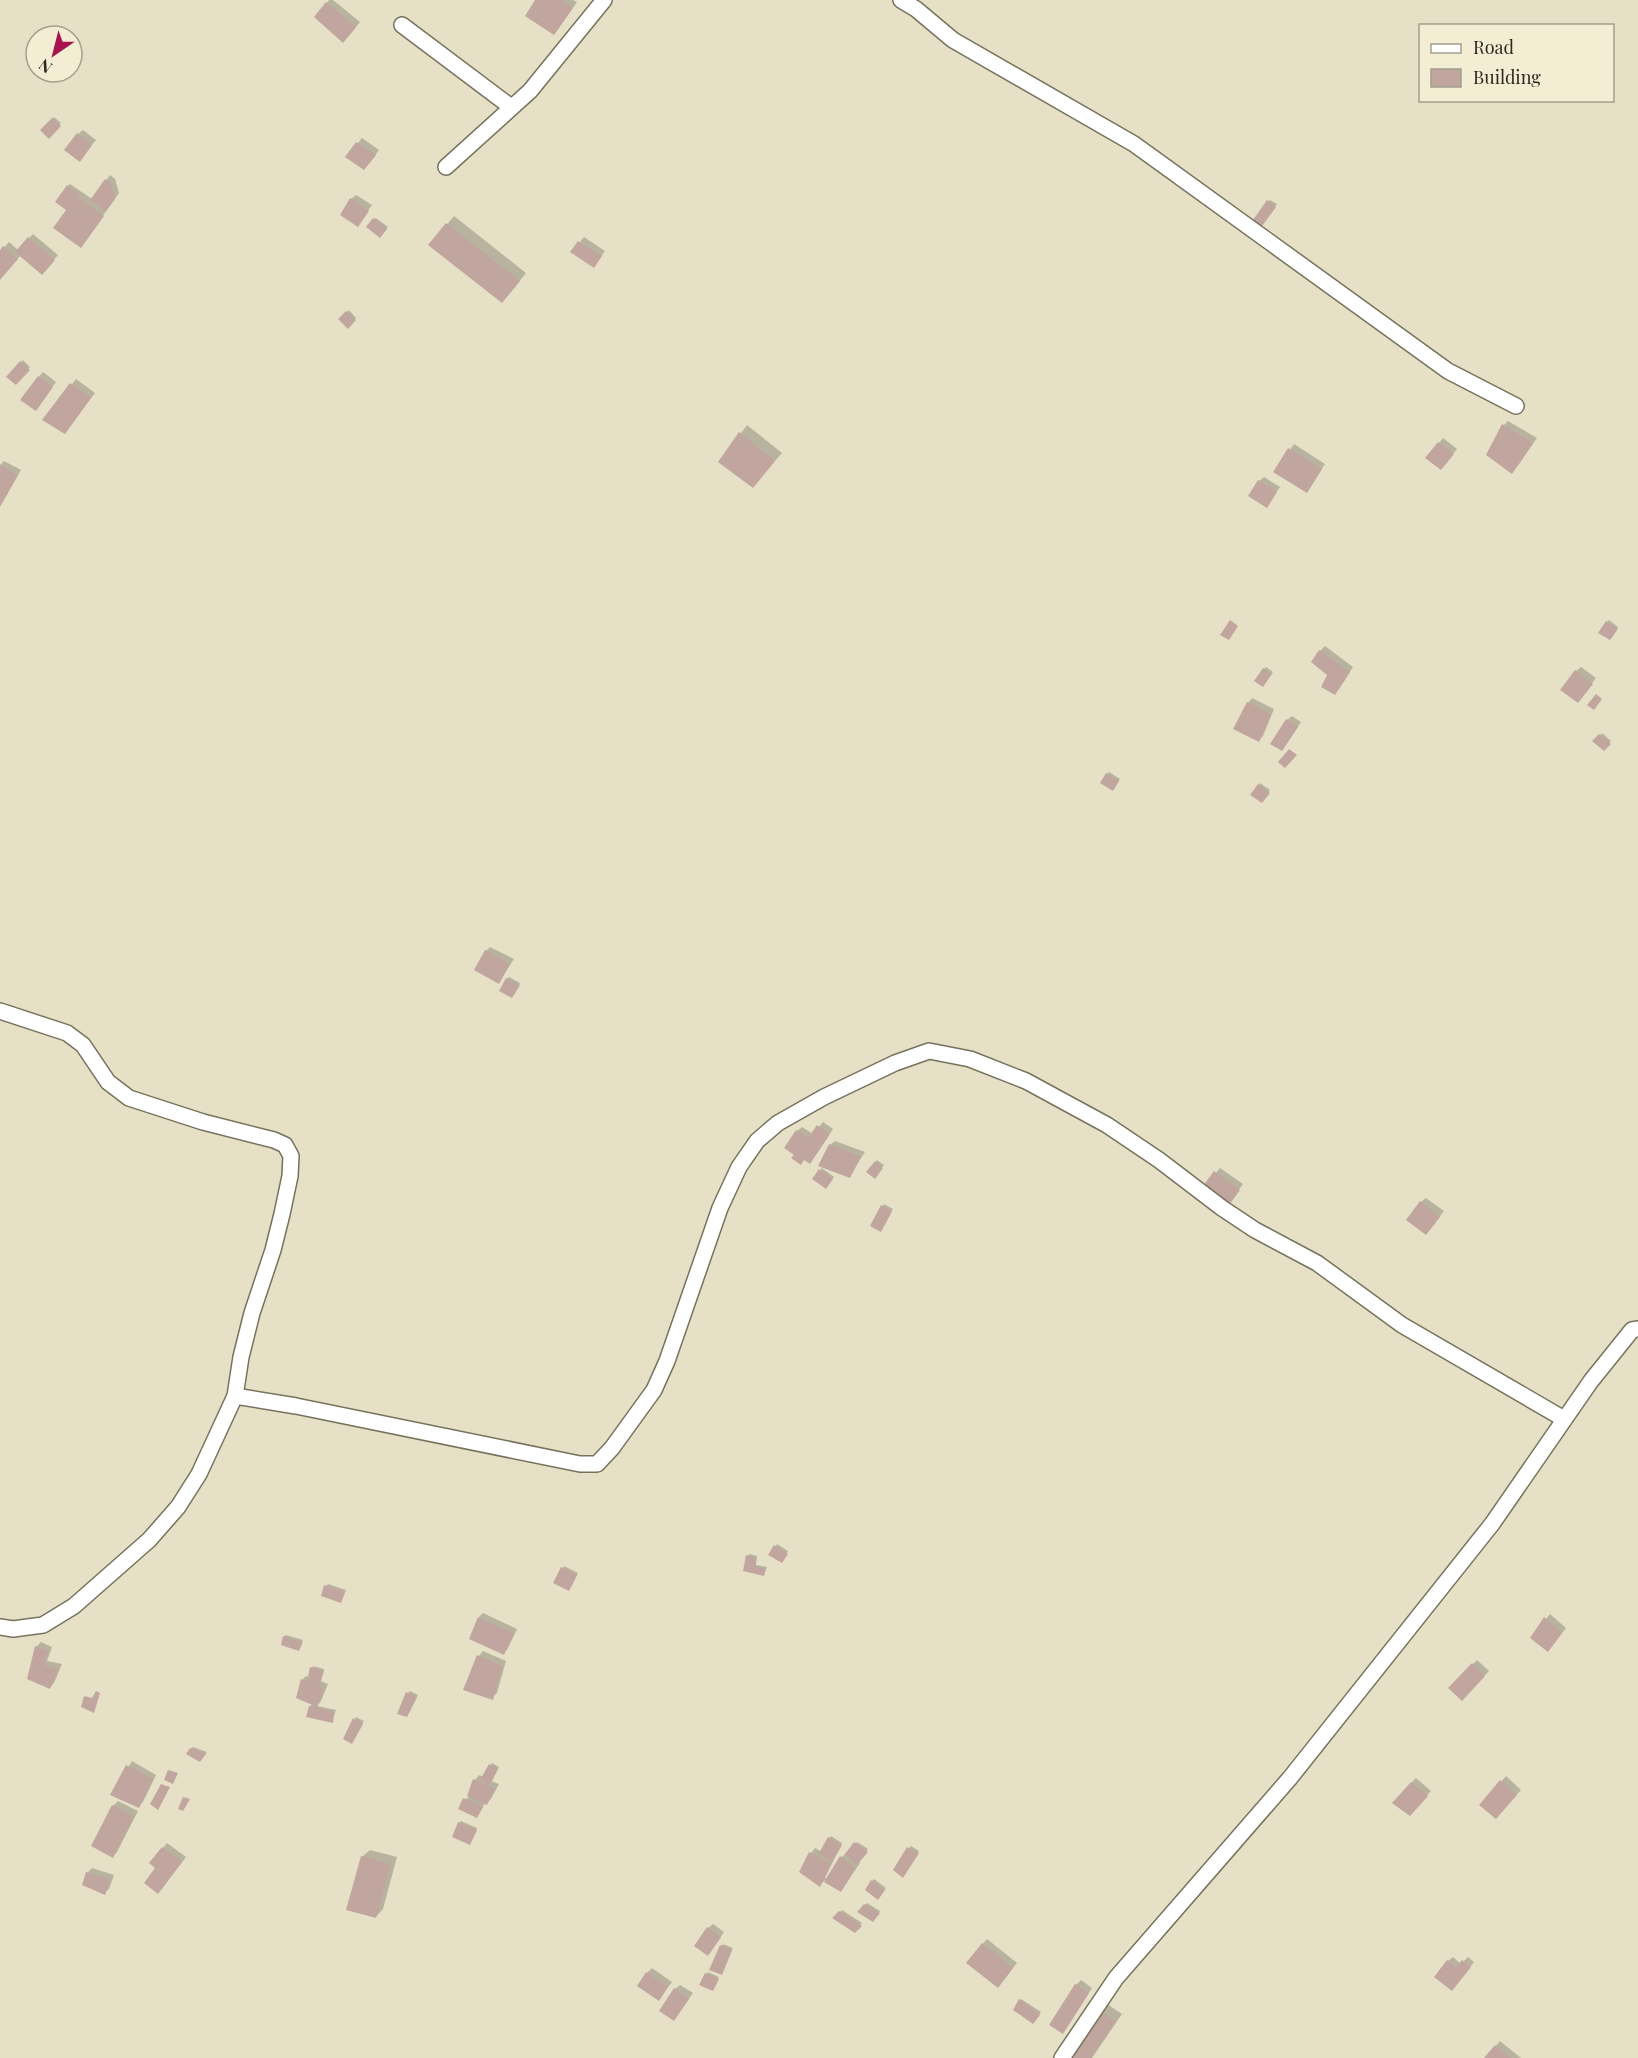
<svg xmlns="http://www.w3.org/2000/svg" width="1638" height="2058" font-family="'Playfair Display',serif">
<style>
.shadow{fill:#0003}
.building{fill:#c1a59f}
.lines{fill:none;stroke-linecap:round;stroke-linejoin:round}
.street-casing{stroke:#77725b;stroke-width:18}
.street{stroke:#fff;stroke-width:15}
</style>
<rect width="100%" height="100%" fill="#e6e0c7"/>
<path class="shadow" d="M329 0H333L360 22 348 37 327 3Z
M537 0H573L577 2 554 34Z
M54 117 61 123 49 137 42 130Z
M83 130 96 140 84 155 78 134Z
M362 138 379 150 369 164 347 156Z
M110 175 115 179 119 193 85 241 68 210V186L70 184 92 199Z
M356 195 372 205 358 225 351 199Z
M1270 200 1277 204 1263 223 1269 201Z
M454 216 526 273 509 294 430 245Z
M376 218 388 227 380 236 374 219Z
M33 234 58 255 47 268 21 255 0 278V252L9 242 18 250Z
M584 237 605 251 594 266 572 252Z
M349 310 356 318 348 327 340 319Z
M23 360 30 367 16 383 9 376Z
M43 372 56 382 40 404 39 377Z
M76 379 95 393 65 432 44 420Z
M1508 421 1537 438 1517 467 1504 425Z
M747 425 782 453 753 486 720 462Z
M1443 438 1457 449 1445 464 1439 443Z
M1294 444 1325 464 1307 491 1275 471Z
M4 461 21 470 0 506V465Z
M1264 477 1280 487 1267 506 1259 481Z
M1609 620 1618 627 1612 637 1607 622Z
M1325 646 1353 667 1339 689 1320 651Z
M1266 667 1273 672 1265 683 1264 669Z
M1581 667 1596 678 1582 697 1576 671Z
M1252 698 1274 709 1263 736 1259 740 1248 703Z
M1292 716 1301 722 1282 749 1287 720Z
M1602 733 1611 741 1604 749 1595 741Z
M1109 772 1120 779 1115 787 1107 774Z
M1260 783 1270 790 1264 800 1259 785Z
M490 947 514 959 499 982 486 951Z
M509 977 520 983 514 995 507 979Z
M823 1122 833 1129 814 1157 796 1154 797 1131 802 1127 813 1134Z
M835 1141 865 1152 849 1176 830 1145Z
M877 1160 884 1165 876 1175 868 1172Z
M822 1168 834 1177 827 1185 814 1179Z
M1220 1168 1243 1184 1233 1198 1205 1186Z
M1426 1198 1444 1211 1430 1229 1421 1202Z
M884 1204 893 1209 883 1228 872 1225Z
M777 1544 788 1551 783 1560 776 1546Z
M749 1554 757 1556 756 1565 767 1567 764 1574 744 1570Z
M564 1566 578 1573 571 1587 563 1568Z
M328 1584 346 1590 341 1602 326 1586Z
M483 1613 517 1629 508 1648 504 1653 479 1617Z
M1550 1614 1566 1628 1552 1646 1532 1637Z
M286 1635 303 1640 301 1647 299 1649 284 1637Z
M41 1642 52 1647 47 1661 62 1664 54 1683 50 1688 36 1647Z
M483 1651 506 1661 497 1693 492 1698 479 1656Z
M1477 1660 1489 1671 1462 1699 1450 1688Z
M313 1666 324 1669 321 1681 328 1684 321 1701 317 1706 336 1710 332 1722 310 1706 313 1704 302 1680 306 1676 309 1677Z
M410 1691 418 1695 408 1714V1693Z
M356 1717 364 1721 353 1740 345 1738Z
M193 1747 207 1752 200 1760 191 1749Z
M132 1761 156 1775 143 1802 139 1806 112 1794Z
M492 1763 499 1767 491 1781 499 1784 491 1799 485 1803 479 1814 464 1799 468 1798 475 1780 479 1775 484 1777Z
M1506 1776 1521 1790 1501 1812 1481 1805Z
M1416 1778 1431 1791 1409 1814 1394 1802Z
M118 1801 138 1811 117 1852 113 1856V1806Z
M461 1821 477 1828 471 1841 459 1823Z
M831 1836 842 1843 825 1878 827 1879 842 1857 857 1842 868 1849 858 1861 860 1863 841 1891 825 1880 820 1885 801 1871 811 1853 815 1848 822 1852Z
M167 1843 186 1857 163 1887 157 1868 163 1848Z
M911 1846 919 1851 905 1874 909 1848Z
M370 1850 397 1857 383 1909 376 1917 362 1857Z
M92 1868 114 1875 109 1889 104 1893 87 1873Z
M874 1879 886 1888 878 1898 872 1881Z
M867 1903 880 1911 875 1919 859 1912Z
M842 1910 862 1923 855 1931 834 1918Z
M713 1924 724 1932 712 1949 708 1928Z
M987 1939 1017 1963 1003 1981 968 1962Z
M723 1944 733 1948 723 1971 711 1969Z
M1453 1957 1461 1964 1468 1957 1474 1962 1457 1984 1448 1961Z
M652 1968 672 1982 659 1999 647 1973Z
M708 1972 719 1977 714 1988 701 1985Z
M1081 1980 1092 1988 1067 2027 1076 1985Z
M680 1985 693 1993 674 2019 675 1989Z
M1021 1999 1041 2012 1035 2021 1020 2000Z
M1104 2002 1122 2014 1092 2058H1064Z
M1500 2041 1521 2058H1486Z"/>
<path class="building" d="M535 0H562L573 8 554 35 525 16Z
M326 2 356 27 343 43 314 17Z
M52 118 61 126 49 139 40 130Z
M77 133 92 145 80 162 64 150Z
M356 142 376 155 364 170 345 157Z
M105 179 111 183 115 199 106 211 90 200Z
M67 185 79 193 77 196 104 216 81 248 53 228 66 210 55 202Z
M350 198 369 211 358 227 340 215Z
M1267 200 1276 207 1262 226 1253 220Z
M373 218 387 229 380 238 366 227Z
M446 223 520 281 502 303 428 245Z
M28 237 55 260 42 275 15 252Z
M578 241 602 256 594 268 570 252Z
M3 246 18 259 0 280V250Z
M346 311 356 320 348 329 338 319Z
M20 361 30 370 16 385 6 377Z
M38 376 53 387 36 411 20 400Z
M70 383 91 398 65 434 42 420Z
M1502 424 1533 443 1512 474 1486 455Z
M739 432 775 461 753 488 718 462Z
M1438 442 1454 454 1441 470 1425 458Z
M1288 448 1322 469 1307 493 1273 472Z
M0 465 18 475 0 507Z
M1258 480 1277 492 1267 508 1248 496Z
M1230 620 1238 626 1229 640 1220 635Z
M1606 621 1618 629 1610 640 1598 633Z
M1319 650 1350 672 1335 695 1321 687 1327 675 1311 662Z
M1263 668 1272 674 1263 687 1254 681Z
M1575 670 1593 684 1578 703 1560 690Z
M1596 694 1602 699 1594 710 1587 705Z
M1247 702 1271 714 1259 742 1233 729Z
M1286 719 1298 727 1282 751 1270 744Z
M1599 734 1611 744 1604 751 1592 741Z
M1289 749 1297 755 1285 768 1278 762Z
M1106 773 1119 781 1113 791 1100 783Z
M1258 784 1270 793 1262 803 1250 795Z
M485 950 510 964 499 984 474 970Z
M506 978 520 985 512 998 499 991Z
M817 1125 830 1134 810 1164 804 1160 801 1165 791 1158 794 1155 784 1148 796 1130 808 1138Z
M829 1144 861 1157 850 1178 818 1166Z
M875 1161 883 1168 875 1179 866 1172Z
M819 1169 833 1179 826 1189 812 1179Z
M1214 1171 1240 1190 1229 1205 1203 1186Z
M1420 1201 1440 1217 1426 1235 1406 1220Z
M881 1205 892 1211 881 1232 870 1226Z
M774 1545 788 1554 782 1563 768 1555Z
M746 1555 756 1558 755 1566 766 1569 764 1576 743 1571Z
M561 1567 577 1575 569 1591 553 1583Z
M324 1585 345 1592 341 1603 321 1596Z
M478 1617 514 1634 504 1655 469 1639Z
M1544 1617 1562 1633 1548 1652 1530 1638Z
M283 1636 302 1642 299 1651 281 1645Z
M35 1646 49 1651 44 1665 58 1669 50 1689 27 1679Z
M477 1655 502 1666 493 1700 463 1690Z
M1472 1663 1485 1676 1462 1701 1448 1688Z
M310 1667 324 1671 319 1687 324 1689 317 1707 334 1712 333 1723 306 1717 309 1706 317 1707 296 1698 301 1679 307 1682Z
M96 1691 100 1693 94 1713 81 1707 84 1696 92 1698Z
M406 1692 417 1697 407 1717 397 1714Z
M353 1718 363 1724 352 1744 343 1739Z
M190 1748 206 1754 200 1762 186 1754Z
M489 1764 498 1769 490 1785 480 1780Z
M126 1765 153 1779 139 1808 110 1795Z
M168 1770 178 1773 173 1784 164 1780Z
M473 1779 495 1789 487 1805 467 1796Z
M1500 1780 1517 1795 1496 1819 1479 1805Z
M1411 1782 1428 1796 1410 1816 1392 1803Z
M161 1784 170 1787 158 1810 150 1804Z
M183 1797 190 1799 183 1811 178 1809Z
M463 1798 483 1807 477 1818 458 1809Z
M112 1805 134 1816 113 1858 91 1846Z
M458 1822 477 1830 470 1845 452 1837Z
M828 1837 842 1845 832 1862 819 1853Z
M854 1842 868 1852 857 1865 845 1854Z
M162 1847 182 1862 158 1894 144 1883 155 1868 149 1863Z
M907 1847 919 1853 903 1878 893 1870Z
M809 1852 831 1864 820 1887 799 1872Z
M361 1856 391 1864 376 1918 346 1910Z
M840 1856 856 1868 841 1892 824 1882Z
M86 1872 110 1880 105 1895 82 1885Z
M871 1880 885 1890 878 1900 865 1890Z
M864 1904 880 1913 873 1922 857 1912Z
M839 1911 862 1926 855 1933 832 1918Z
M707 1927 721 1937 708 1956 694 1946Z
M982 1943 1013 1968 998 1988 966 1963Z
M720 1945 732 1950 722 1975 709 1970Z
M1447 1960 1456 1968 1462 1960 1471 1967 1452 1991 1434 1977Z
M646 1972 668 1987 659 2001 637 1986Z
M705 1973 719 1979 713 1991 699 1985Z
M1075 1984 1089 1993 1063 2034 1049 2025Z
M674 1988 689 1999 674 2021 659 2011Z
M1019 1999 1040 2015 1033 2024 1013 2010Z
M1096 2008 1115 2021 1091 2058H1062Z
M1495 2045 1511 2058H1484Z"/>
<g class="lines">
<defs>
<path id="street" d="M901 0 916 9 953 40 1134 144 1448 371 1516 406
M402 25 511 107
M446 167 530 91 604 0
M0 1011 67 1033 83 1045 108 1082 129 1098 203 1122 274 1140 285 1145 291 1156 290 1176 282 1214 273 1250 252 1313 241 1357 235 1396 199 1474 178 1507 149 1540 74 1606 43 1625 13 1629 0 1627
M235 1396 296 1406 580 1464H597L612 1448 654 1390 667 1361 720 1208 739 1167 757 1141 778 1123 824 1097 895 1063 929 1051 970 1059 1026 1081 1107 1125 1159 1160 1222 1208 1255 1230 1317 1263 1402 1325 1564 1419
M1062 2058 1116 1978 1290 1778 1492 1524 1591 1381 1632 1330 1638 1329"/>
</defs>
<use href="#street" class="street-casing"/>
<use href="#street" class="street"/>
</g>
<rect x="1419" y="24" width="195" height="78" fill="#f3edd4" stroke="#a39f8c" stroke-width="1.5"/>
<rect x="1431" y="44" width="30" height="9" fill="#ffffff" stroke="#a39f8c" stroke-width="1.5"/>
<text x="1473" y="54" font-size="18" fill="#2c2a21">Road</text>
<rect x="1431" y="69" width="30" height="18" fill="#c1a59f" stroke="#a39f8c" stroke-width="1.5"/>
<text x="1473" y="84" font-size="18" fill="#2c2a21">Building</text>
<g transform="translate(54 54) rotate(215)"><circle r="28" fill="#f3edd4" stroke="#a39f8c" stroke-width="1.5"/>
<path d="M0-4.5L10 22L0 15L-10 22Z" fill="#a7144f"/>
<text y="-9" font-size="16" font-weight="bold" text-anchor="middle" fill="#2c2a21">N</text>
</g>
</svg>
